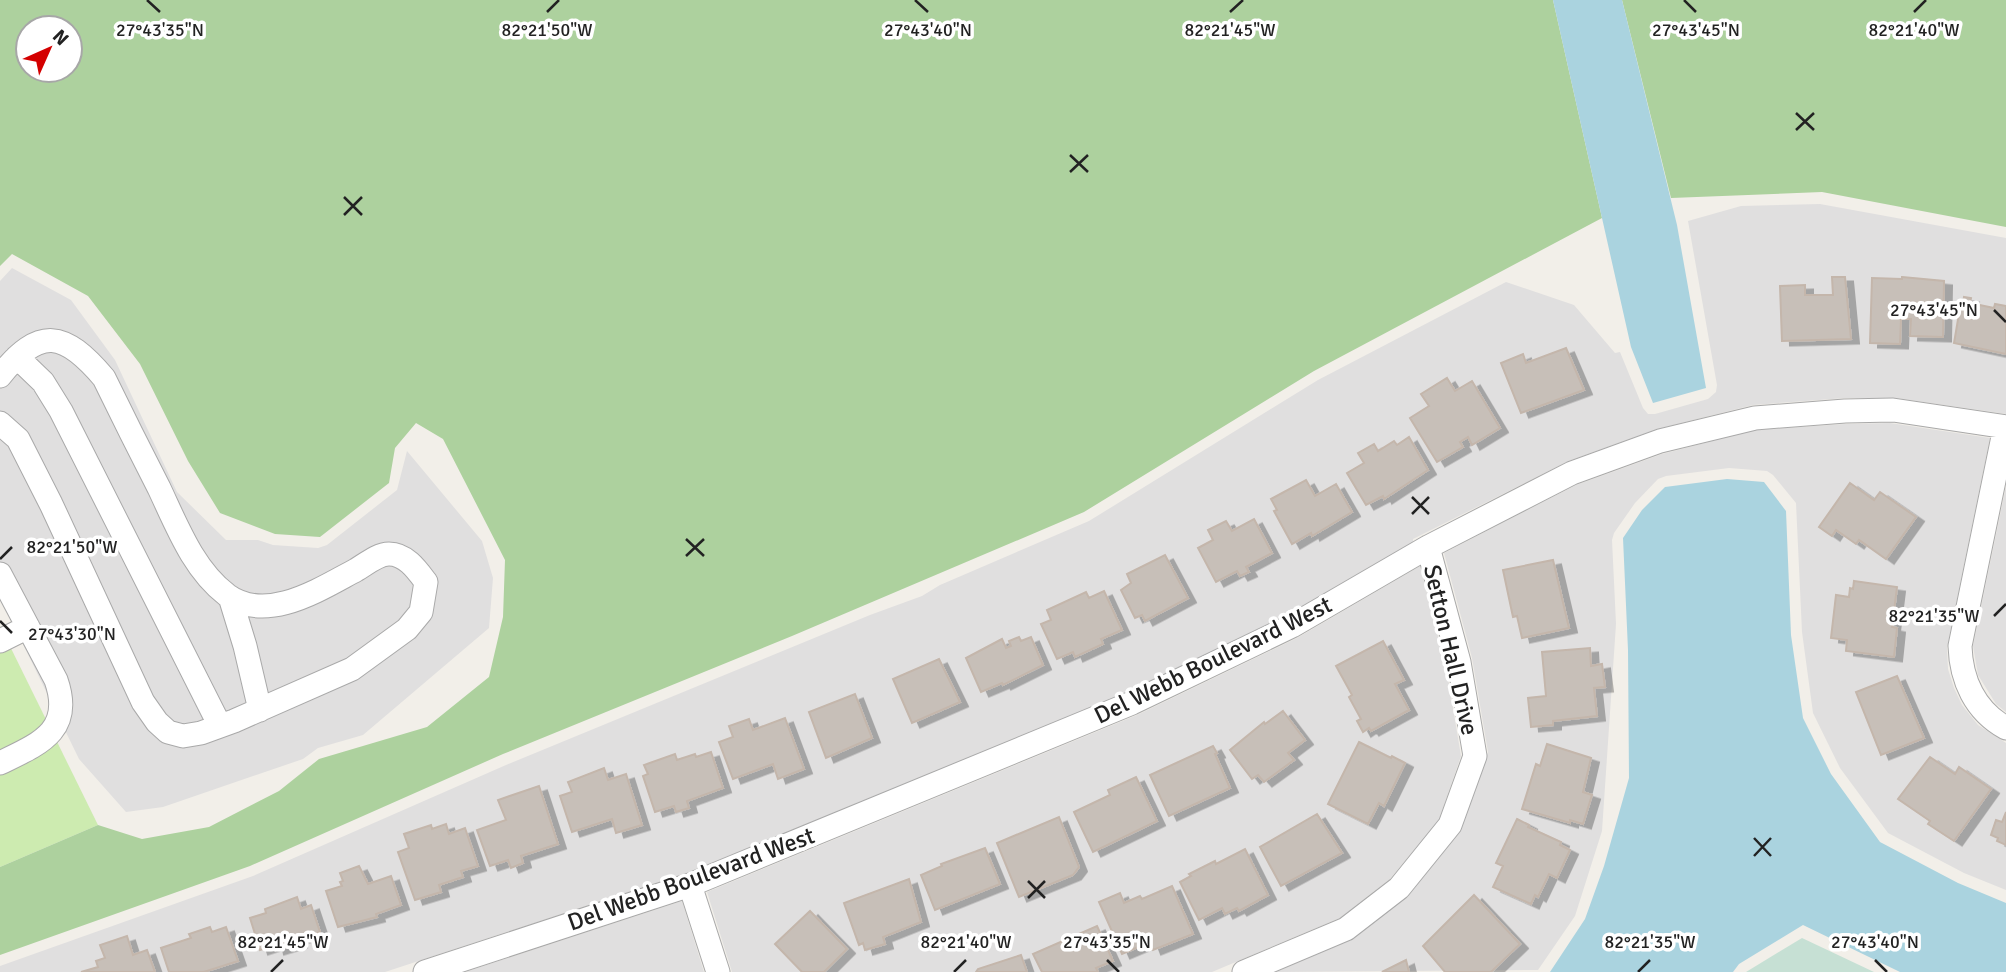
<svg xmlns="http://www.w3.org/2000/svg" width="2006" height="972" font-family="Signika,sans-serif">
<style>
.residential{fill:#e0dfdf}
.grass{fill:#cdebb0}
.forest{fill:#add19e;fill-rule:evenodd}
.wetland{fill:#c6e0d4}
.water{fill:#aad3df}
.building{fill:#c7bfb8;stroke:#c4b6ab;stroke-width:2;filter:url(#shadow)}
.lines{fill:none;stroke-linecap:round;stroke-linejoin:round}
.minor-casing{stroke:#a9a9a9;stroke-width:25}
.minor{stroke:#fff;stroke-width:23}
.ticks{fill:none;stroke:#222;stroke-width:2.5}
.labels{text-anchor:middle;stroke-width:7;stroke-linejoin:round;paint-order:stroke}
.street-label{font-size:24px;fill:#222;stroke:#fff}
.ticks-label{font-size:18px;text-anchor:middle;fill:#222;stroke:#fff;stroke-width:7;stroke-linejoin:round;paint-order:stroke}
</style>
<defs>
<filter id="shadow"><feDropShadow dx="8" dy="4.5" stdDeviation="0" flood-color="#0004"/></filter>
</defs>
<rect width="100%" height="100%" fill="#f2efe9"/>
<path class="residential" d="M1820 204 2006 238V414L1896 398H1846L1753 405 1658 429 1569 461 1413 539V542L1287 615 1128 692 687 873 385 972H0V966L253 876 506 765 870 615 922 596 940 585 1089 521 1318 380 1506 282 1574 305 1615 353 1620 352 1643 408 1648 414H1655L1708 399 1716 392 1717 385 1688 221 1741 206Z
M12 268 71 300 115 360 177 492 226 540H258L273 545 318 548 327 545 397 490 407 451 482 541 493 578 489 628 363 735 318 748 303 759 163 807 126 812 79 759 0 597V281Z
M1890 423 1990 438 1947 648 1948 669 1954 688 1962 705 1978 725 2006 743V890L1964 873 1888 833 1840 768 1813 713 1802 632 1796 503 1773 475 1767 471 1729 468 1666 476 1658 479 1635 503 1614 533 1612 540 1616 624 1602 831 1575 916 1538 970 1275 972 1353 939 1409 895 1459 832 1488 752 1472 658 1444 553 1576 485 1662 454 1755 430 1844 424Z
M2006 486V712L1996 704 1978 675 1973 646Z
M1420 566 1446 666 1461 756 1439 820 1390 879 1340 918 1212 972H732L707 892 1137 715 1297 638Z
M682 901 704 972H465Z"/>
<path class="grass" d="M0 626 98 825 0 867Z"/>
<path class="forest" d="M0 0H1553L1602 218 1314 371 1084 512 792 636 503 754 250 866 0 955V867L98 825 142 839 209 827 279 791 319 759 427 727 489 677 503 617 505 560 443 439 416 423 395 448 389 483 320 537 275 534 220 513 188 461 140 364 88 296 12 254 0 266ZM70 28V70H28V28Z
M1622 0H2006V227L1822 192 1671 198Z"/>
<path class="wetland" d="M1802 938 1874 972H1746Z"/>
<path class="water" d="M1553 0H1622L1677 225 1706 388 1653 403 1631 347Z
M1727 479 1764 482 1786 511 1791 635 1803 718 1831 774 1880 842 1958 883 2006 903V972H1900L1803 925 1739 964 1733 972H1550L1585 919 1604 866 1629 778 1628 650 1623 538 1642 510 1665 487Z"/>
<path class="building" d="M1832 277H1845L1851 339 1782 341 1780 286 1805 285V295H1833Z
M1902 277 1944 281 1943 337 1910 336 1911 319H1901L1900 344 1870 343 1872 278 1902 279Z
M1964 297 1971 298 1970 303 1994 308 1995 304 2006 306V354L1954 343 1961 302 1963 303Z
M1566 348 1584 390 1521 413 1501 363 1523 354 1526 363Z
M1447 378 1455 391 1472 381 1500 428 1472 445 1468 437 1460 442 1463 447 1437 462 1410 418 1429 406 1421 394Z
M1409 437 1428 470 1384 499 1383 496 1366 505 1347 473 1364 463 1358 453 1374 444 1378 451 1394 441 1397 445Z
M1306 480 1315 496 1336 484 1352 512 1312 536 1311 533 1292 544 1274 511 1277 510 1271 499Z
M1850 483 1874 500 1880 492 1916 517 1886 559 1859 540 1856 544 1836 530 1832 536 1819 527Z
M1254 519 1272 553 1246 567 1249 572 1240 576 1237 571 1216 582 1198 548 1213 540 1208 530 1226 521 1232 531Z
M1165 555 1188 598 1145 621 1142 615 1135 618 1121 590 1131 583 1127 574Z
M1553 560 1569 628 1522 638 1517 616 1513 617 1503 570Z
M1854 581 1897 587 1892 627 1897 628 1894 657 1846 651 1847 640 1831 638 1836 595 1849 597 1850 588 1853 589Z
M1104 591 1122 630 1101 639 1103 644 1075 657 1073 652 1057 659 1041 624 1051 620 1047 610 1086 592 1089 598Z
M1019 637 1021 641 1031 637 1043 665 1003 685 1002 683 981 692 966 658 1002 639 1006 648 1011 646 1009 641Z
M1383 641 1404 680 1395 684 1409 710 1371 731 1369 728 1363 732 1357 721 1361 719 1349 697 1352 695 1336 666Z
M1590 648 1591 666 1602 664 1605 687 1594 688 1597 716 1553 721V725L1531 727 1528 698 1546 696 1542 652Z
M939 659 960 702 912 723 893 679Z
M1897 676 1924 738 1881 755 1856 692Z
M855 694 872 738 826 758 809 712Z
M1283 711 1305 740 1288 753 1294 760 1264 782 1258 775 1252 779 1230 750 1264 722 1265 724Z
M785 718 804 769 778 779 773 764 733 779 719 742 733 737 729 726 749 719 753 730Z
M1359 742 1391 758 1392 756 1405 763 1384 806 1379 803 1368 824 1328 804Z
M1547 744 1591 758 1583 792 1592 795 1583 824 1570 820V823L1522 809 1536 764 1540 766Z
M1213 746 1217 753 1215 754 1230 788 1169 816 1150 775Z
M711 752 723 788 687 801 689 808 676 812 674 806 655 812 643 776 648 774 644 765 675 754 677 760 695 754 696 757Z
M1930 757 1955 774 1959 767 1991 789 1954 841 1928 824 1930 821 1898 799Z
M604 768 608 780 626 774 642 825 616 833 612 819 572 832 560 796 572 792 568 782Z
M1136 777 1157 821 1093 852 1074 812 1110 795 1108 790Z
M539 786 558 844 521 856 523 863 511 868 508 860 490 866 477 830 506 820 498 800Z
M2006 812V845L1997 841 1998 838 1991 835 1996 820 2002 822Z
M1317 814 1342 853 1281 886 1260 847Z
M1059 817 1079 867 1073 875 1019 897 997 843Z
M1517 819 1529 825 1528 827 1561 842 1560 845 1570 850 1557 878 1549 874 1538 897 1535 895 1531 904 1493 887 1503 866 1496 863Z
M446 824 449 834 465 828 478 866 461 871 463 877 439 885 441 892 415 900 398 852 409 848 404 834 431 825 432 829Z
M985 848 1000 884 935 910 921 875 942 866 941 864Z
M1245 849 1268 895 1239 911 1237 908 1225 914 1222 908 1199 920 1180 882 1191 876 1189 874 1215 861 1216 864Z
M359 866 368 884 391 876 401 905 376 914 377 917 338 927 326 891 342 886 340 882 343 881 340 873Z
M909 879 921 922 883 937 885 944 865 950 863 943 859 945 844 903Z
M1172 886 1193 934 1153 950 1150 942 1122 954 1099 902 1120 893 1124 903 1140 896 1142 899Z
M1474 895 1520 944 1491 972H1445L1423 946Z
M297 897 301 909 311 905 320 932 298 939 299 943 276 950 275 945 260 950 250 918 266 913 265 909Z
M810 911 847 949 824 972H802L775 944Z
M1097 926 1113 961 1096 968 1098 972H1042L1033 954Z
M210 927 212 932 226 927 238 961 204 972H169L161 948 191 938 189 934Z
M127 936 133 955 147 950 155 972H81L98 967 96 961 105 958 100 945Z
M1021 955 1027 972H976L978 969Z
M1406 960 1409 972H1382Z"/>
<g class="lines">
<defs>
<path id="minor" d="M17 357 43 382 61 411 220 726
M0 376C40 326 64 331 104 378 122 415 140 451 159 488 177 526 193 569 227 595 267 624 320 589 356 570 366 564 378 554 389 554 406 554 417 570 426 582L421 612 407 629 352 669 234 721 201 733 183 736 168 732 157 722 143 702 51 504 18 439 0 423
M2005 427 1960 646C1961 680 1975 711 2006 728
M0 574 56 680C74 731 39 744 0 763
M230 597 245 646 260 710
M0 641 28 627
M690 885 718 972
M425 972 690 885 1132 703 1292 626 1428 547 1572 473 1660 441 1755 418 1845 411 1893 410 2006 427
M1244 972 1346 929 1399 888 1450 825 1475 756 1459 662 1428 547"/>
</defs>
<use href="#minor" class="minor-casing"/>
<use href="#minor" class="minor"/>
</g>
<path class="ticks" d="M147 0 160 12M915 0 928 12M1684 0 1696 12M547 12 559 0M1230 12 1243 0M1914 12 1926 0M1796 113 1814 130M1796 130 1814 113M1070 155 1088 172M1070 172 1088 155M344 197 362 215M344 215 362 197M1994 310 2006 322M1412 497 1429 514M1412 514 1429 497M686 539 704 556M686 556 704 539M0 559 12 547M1994 616 2006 604M0 621 12 633M1754 838 1771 856M1754 856 1771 838M1028 881 1045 898M1028 898 1045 881M1107 960 1119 972M1875 960 1887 972M271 972 283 960M954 972 966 960M1638 972 1650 960"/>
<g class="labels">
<g class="street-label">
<text transform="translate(1451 650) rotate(77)" y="8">Setton Hall Drive</text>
<text transform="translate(1213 660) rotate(-26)" y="8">Del Webb Boulevard West</text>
<text transform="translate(691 879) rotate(-20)" y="8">Del Webb Boulevard West</text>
</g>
</g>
<g class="ticks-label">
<text x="160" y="36">27°43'35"N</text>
<text x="547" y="36">82°21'50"W</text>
<text x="928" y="36">27°43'40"N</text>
<text x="1230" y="36">82°21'45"W</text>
<text x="1696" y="36">27°43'45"N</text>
<text x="1914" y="36">82°21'40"W</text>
<text x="1934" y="316">27°43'45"N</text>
<text x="72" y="553">82°21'50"W</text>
<text x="1934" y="622">82°21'35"W</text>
<text x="72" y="640">27°43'30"N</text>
<text x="283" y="948">82°21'45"W</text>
<text x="966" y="948">82°21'40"W</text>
<text x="1650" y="948">82°21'35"W</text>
<text x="1107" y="948">27°43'35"N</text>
<text x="1875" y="948">27°43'40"N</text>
</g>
<g transform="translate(49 49) rotate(45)"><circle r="33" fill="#ffffff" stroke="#a7a7a7" stroke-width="2"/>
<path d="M0-5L12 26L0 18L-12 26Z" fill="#d40000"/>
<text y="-10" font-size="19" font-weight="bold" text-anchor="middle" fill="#222222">N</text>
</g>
</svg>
